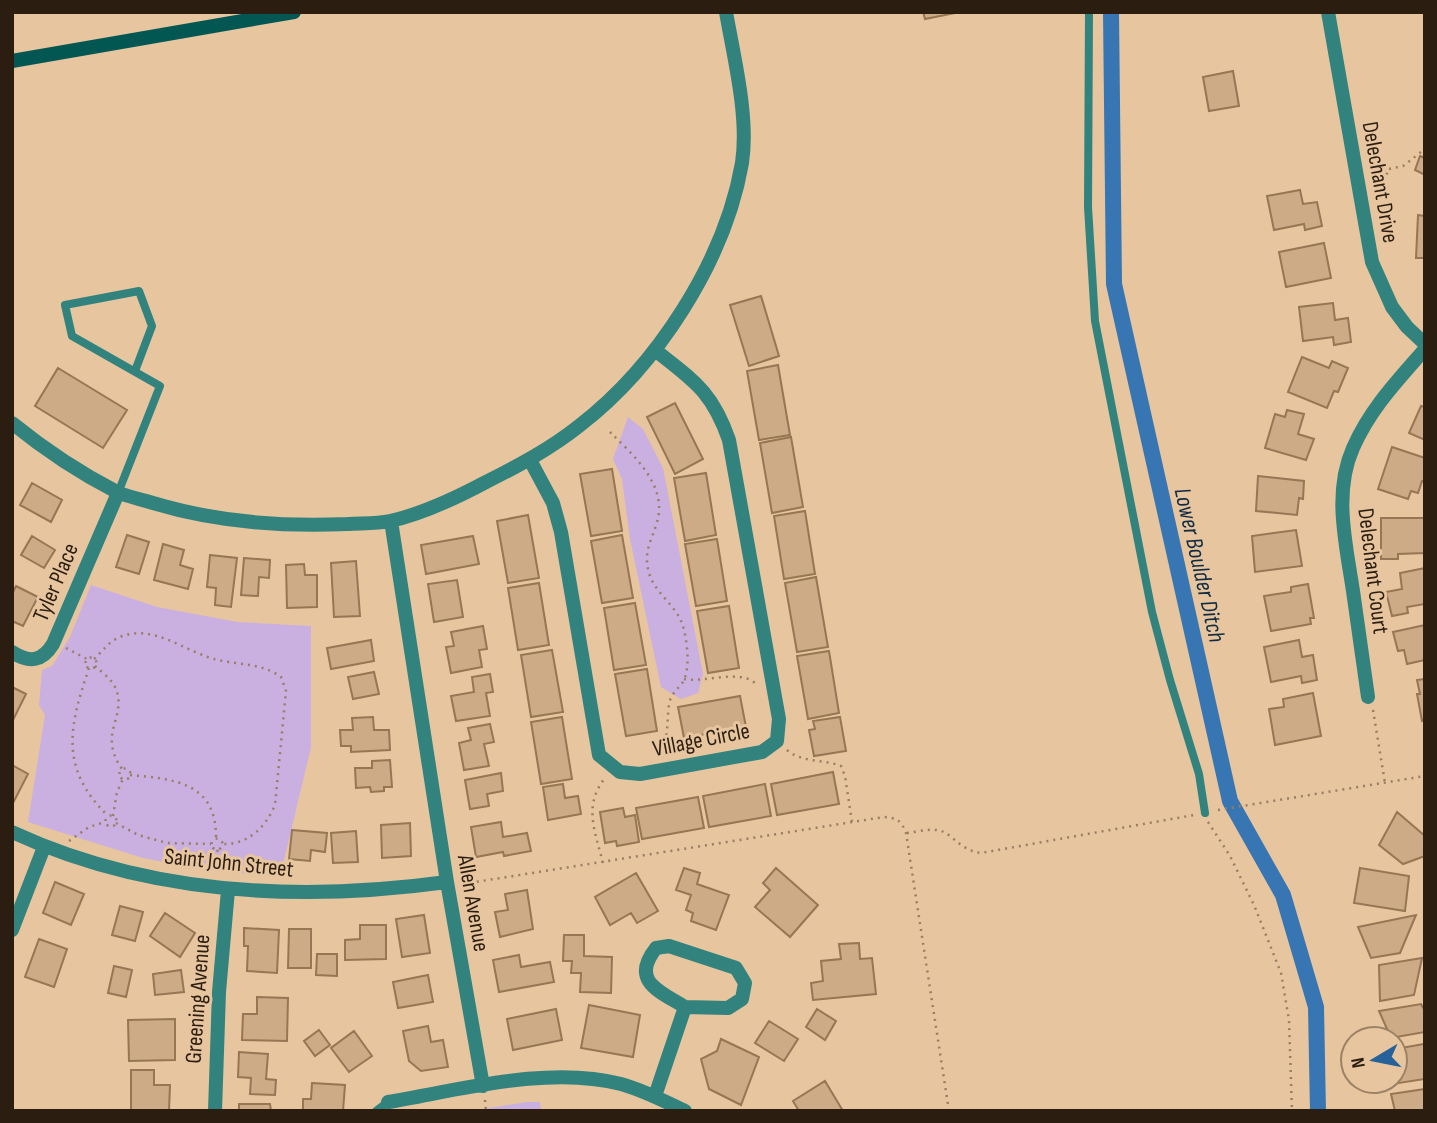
<svg xmlns="http://www.w3.org/2000/svg" width="1437" height="1123" font-family="'Sofia Sans Condensed',sans-serif">
<style>
.green{fill:#caafe1}
.lines{fill:none;stroke-linecap:round;stroke-linejoin:round}
.canal{stroke:#3776b2;stroke-width:16}
.building{fill:#ccab86;stroke:#967653;stroke-width:2}
.path{stroke:#987f63;stroke-width:2.5;stroke-dasharray:2 5;stroke-linecap:butt}
.lane{stroke:#32837d;stroke-width:8}
.street{stroke:#32837d;stroke-width:14}
.secondary{stroke:#025753;stroke-width:14}
.labels{text-anchor:middle;stroke-width:6;stroke-linejoin:round;paint-order:stroke}
.street-label{font-size:23px;fill:#2b1e10;stroke:#e7c59f}
.water-label{font-size:24px;font-style:italic;fill:#102b44;stroke:#e7c59f}
</style>
<rect width="100%" height="100%" fill="#e7c59f"/>
<path class="green" d="M628 417 643 429 663 468 703 674 698 693 681 699 661 687 630 539 622 479 613 459Z
M91 585 157 607 237 622 311 626V747L280 877 206 870 143 858 28 822 45 715 39 705 42 670 52 666 70 637Z
M527 1102H540L541 1111H469Z"/>
<g class="lines">
<path class="canal" d="M1111 12 1114 284 1230 801 1283 895 1316 1007 1318 1111"/>
</g>
<path class="building" d="M923 12H960L925 19Z
M1233 71 1239 106 1209 111 1203 77Z
M1420 156 1425 158V175L1415 170Z
M1300 190 1303 204 1317 202 1322 226 1305 230 1304 224 1274 230 1267 196Z
M1418 215 1425 216V258H1416Z
M1324 243 1331 278 1286 287 1279 252Z
M761 296 779 356 749 366 730 305Z
M1333 303 1335 320 1348 318 1351 342 1334 345 1333 337 1303 341 1299 307Z
M1302 357 1329 368 1332 361 1348 368 1338 392 1334 391 1327 408 1288 392Z
M778 365 790 435 759 440 747 371Z
M58 368 127 410 103 448 35 406Z
M675 403 703 459 675 474 647 417Z
M1421 406 1425 407V440L1409 433Z
M1287 410 1304 414 1298 434 1314 439 1306 460 1265 448 1275 414 1285 417Z
M791 437 803 507 772 513 760 443Z
M1392 447 1425 458V482L1422 481 1418 493 1411 491 1408 499 1378 489Z
M612 469 622 531 591 536 580 474Z
M706 473 716 535 685 541 674 478Z
M1258 476 1304 481 1303 499 1299 498 1297 515 1256 511Z
M32 483 62 500 51 522 20 505Z
M805 511 815 574 784 579 774 516Z
M528 515 539 578 508 583 497 521Z
M1381 518H1425V553L1398 554V559H1381Z
M1296 530 1302 566 1255 572 1252 536Z
M127 535 149 542 139 574 116 567Z
M622 535 633 598 602 603 591 541Z
M32 536 55 550 44 568 21 555Z
M473 536 479 564 426 574 421 545Z
M717 539 727 601 696 606 685 544Z
M163 544 184 550 180 565 193 569 188 589 154 580Z
M210 555 237 558 231 607 215 605 216 588 207 587Z
M244 558 270 560 269 578 259 577 258 596 241 595Z
M356 561 360 616 334 617 331 563Z
M304 564 305 575H317V607L287 608 286 565Z
M1425 568V604L1407 607 1408 613 1392 616 1386 592 1402 589 1400 573Z
M816 577 828 647 797 652 785 583Z
M457 580 463 617 434 622 428 584Z
M539 583 549 645 518 650 508 588Z
M1308 584 1314 618H1310L1311 624 1271 631 1264 596 1291 592V587Z
M16 586 38 597 23 626 12 621V594Z
M635 603 646 665 614 670 604 608Z
M729 606 739 668 708 673 697 611Z
M1425 625V660L1407 664 1404 650 1398 651 1393 632Z
M483 626 487 649 479 650 482 667 451 673 446 647 454 646 451 632Z
M371 640 374 661 331 669 327 648Z
M1299 640 1302 657 1313 655 1317 680 1302 683 1301 676 1271 682 1264 647Z
M552 650 563 712 531 717 521 655Z
M829 651 839 713 808 719 797 656Z
M647 669 657 731 626 736 615 674Z
M374 672 379 694 353 699 348 677Z
M490 674 493 692 486 693 490 716 456 721 451 696 474 692 472 677Z
M1425 679V720L1422 721 1417 694H1420L1417 680Z
M12 687 26 694 12 722Z
M1313 693 1321 736 1275 745 1269 709 1284 707 1283 699Z
M740 696 746 727 684 738 678 707Z
M373 717 374 730H389L390 750 351 752V746H341L340 730H353L352 718Z
M562 717 572 779 541 784 531 722Z
M840 717 846 751 814 756 809 730 815 729 813 721Z
M490 724 494 742 484 744 489 766 464 770 459 743 471 740 468 728Z
M390 760 392 787H384V791L371 792 370 787 356 788 355 768H372V761Z
M12 765 28 774 12 805Z
M833 772 839 804 777 815 771 784Z
M501 773 503 791 487 794 489 806 470 809 465 780Z
M563 784 565 798 578 796 581 814 548 820 543 787Z
M765 784 771 816 709 827 703 796Z
M698 797 704 828 642 839 636 808Z
M623 808 625 817 635 815 639 842 617 846 616 841 605 843 600 812Z
M1397 812 1425 836V856L1403 864 1379 845Z
M501 822 503 837 527 833 531 851 504 856 503 852 476 857 471 827Z
M410 823 411 856 382 858 381 825Z
M292 830 327 833 325 852 311 850 310 861 289 859Z
M356 831 358 862 333 863 331 833Z
M684 868 700 873 697 884 729 895 716 930 691 921 693 913 686 910 691 895 676 890Z
M776 868 818 905 790 937 755 907 770 890 763 883Z
M1360 868 1409 876 1405 911 1354 903Z
M636 873 658 911 637 923 631 913 610 925 595 897Z
M55 882 84 894 71 925 43 913Z
M527 890 533 929 500 937 495 912 508 910 505 894Z
M120 906 143 912 135 941 112 935Z
M165 913 195 933 180 957 150 936Z
M424 915 430 953 402 957 396 919Z
M1416 915 1400 953 1371 958 1358 927Z
M360 925H386V959L345 960V940L360 939Z
M244 928 279 930 277 973 247 971 248 946H244Z
M289 929H311V968H288Z
M564 935H584V956L612 957 611 993 580 992 581 973H571L572 961H563Z
M39 939 67 949 54 987 25 977Z
M859 943 860 959 872 958 876 994 813 1000 811 983 823 981 821 961 841 959 839 944Z
M317 954H337V976L316 975Z
M519 955 521 967 550 962 554 982 499 992 493 960Z
M1422 958 1414 995 1380 1001 1379 965Z
M114 966 132 970 126 997 108 993Z
M181 970 184 992 155 995 153 974Z
M428 975 433 1002 398 1008 393 982Z
M257 997 288 998 287 1041 242 1040 243 1014H257Z
M1421 1004 1425 1011V1032L1391 1038 1379 1011Z
M589 1005 640 1015 633 1057 581 1048Z
M556 1009 562 1040 513 1050 507 1019Z
M817 1009 836 1021 825 1040 806 1027Z
M175 1019V1060L129 1061 128 1020Z
M769 1021 798 1039 784 1061 755 1043Z
M428 1026 431 1042 443 1040 448 1067 421 1071 409 1061 403 1031Z
M319 1030 330 1045 315 1056 304 1041Z
M354 1031 372 1056 349 1072 331 1048Z
M721 1039 759 1057 741 1105 709 1089 701 1059 717 1051Z
M1424 1044 1425 1079 1399 1083 1395 1069V1049Z
M239 1052 268 1054 266 1079 276 1080 275 1095 250 1094 251 1078 238 1077Z
M131 1070H154V1085H170L169 1111H131Z
M825 1081 843 1111H799L793 1101Z
M312 1083 345 1085 343 1111H303V1099H311Z
M1425 1089V1111H1395L1391 1094Z
M239 1104H270L271 1111H239Z"/>
<g class="lines">
<path class="path" d="M1372 159 1384 162 1389 169 1403 166 1425 149
M1376 183 1385 178 1389 169
M610 432C633 455 668 485 657 522 652 540 644 550 648 569 652 591 674 603 682 623 687 638 691 668 683 682 677 690 671 694 669 704 667 721 668 736 663 752
M66 648 87 659
M85.5 663a5.5 5.5 0 1 1 11 0a5.5 5.5 0 1 1-11 0Z
M94 659C101 653 106 645 114 640 150 619 185 653 218 660 240 665 262 663 281 677L286 691 275 805C265 828 248 845 222 844
M95 666C103 673 114 681 117 692 125 719 98 734 122 769
M89 668C69 727 59 768 108 816
M684 679C706 683 738 669 755 683
M1373 710 1385 783
M787 750C802 763 823 759 841 766L845 776 852 822
M119.5 774a5.5 5.5 0 1 1 11 0a5.5 5.5 0 1 1-11 0Z
M130 775C174 779 217 782 216 839
M1218 810 1425 776
M105.5 821a5.5 5.5 0 1 1 11 0a5.5 5.5 0 1 1-11 0Z
M113 816 117 792 123 779
M1208 822 1230 856 1254 905 1281 973 1289 1020 1292 1111
M116 823 138 835 167 843 211 844
M907 833C916 832 927 829 936 830 952 831 958 850 981 853L1194 815
M211.5 844a5.5 5.5 0 1 1 11 0a5.5 5.5 0 1 1-11 0Z
M69 841 89 827 105 822
M217 850 227 869 236 873
M603 863C595 831 583 806 605 778
M463 884 884 817C897 818 901 820 906 833L949 1111
M485 1100 486 1111"/>
<path class="lane" d="M1089 12 1088 207 1095 321 1152 612 1170 680 1199 774 1205 813
M118 493 160 386 72 336 65 305 139 291 152 326 135 371
M376 1111 388 1102"/>
<path class="street" d="M1328 12 1372 262 1392 307 1407 327 1425 344
M12 423C44 449 80 473 117 492 128 497 141 499 153 503 216 522 282 527 347 524 361 523 376 524 390 521 423 514 456 498 486 482 518 466 550 449 579 426 657 366 725 261 742 163 749 117 734 58 726 12
M530 460 553 503 561 532 599 755 620 772 640 774 762 752 777 741 779 719 729 440C712 391 694 381 655 350
M391 521 447 882 483 1086
M12 652C29 663 42 662 53 644L118 493
M1368 697C1363 661 1358 626 1353 591 1346 544 1333 493 1353 448 1370 409 1397 381 1425 349
M12 832C148 895 300 902 447 882
M12 930 44 847
M655 1096 685 1007 728 1008 742 999 745 983 736 968 669 946 656 948C630 981 659 991 685 1007
M388 1102C460 1090 549 1065 621 1084 643 1090 664 1101 685 1111
M215 1111 219 992 228 890"/>
<path class="secondary" d="M12 61 294 12"/>
</g>
<g class="labels">
<g class="street-label">
<text transform="translate(1381 182) rotate(80)" y="8">Delechant Drive</text>
<text transform="translate(1374 571) rotate(83)" y="8">Delechant Court</text>
<text transform="translate(55 582) rotate(-67)" y="8">Tyler Place</text>
<text transform="translate(701 739) rotate(-11)" y="8">Village Circle</text>
<text transform="translate(229 862) rotate(6)" y="8">Saint John Street</text>
<text transform="translate(474 903) rotate(80)" y="8">Allen Avenue</text>
<text transform="translate(197 999) rotate(-86)" y="8">Greening Avenue</text>
</g>
<g class="water-label">
<text transform="translate(1200 565) rotate(77)" y="8">Lower Boulder Ditch</text>
</g>
</g>
<rect width="1437" height="1123" fill="none" stroke="#2b1e10" stroke-width="28"/>
<g transform="translate(1374 1060) rotate(260)"><circle r="33" fill="#e7c59f" stroke="#9c8266" stroke-width="2"/>
<path d="M0-5L12 26L0 18L-12 26Z" fill="#266299"/>
<text y="-10" font-size="19" font-weight="bold" text-anchor="middle" fill="#2b1e10">N</text>
</g>
</svg>
